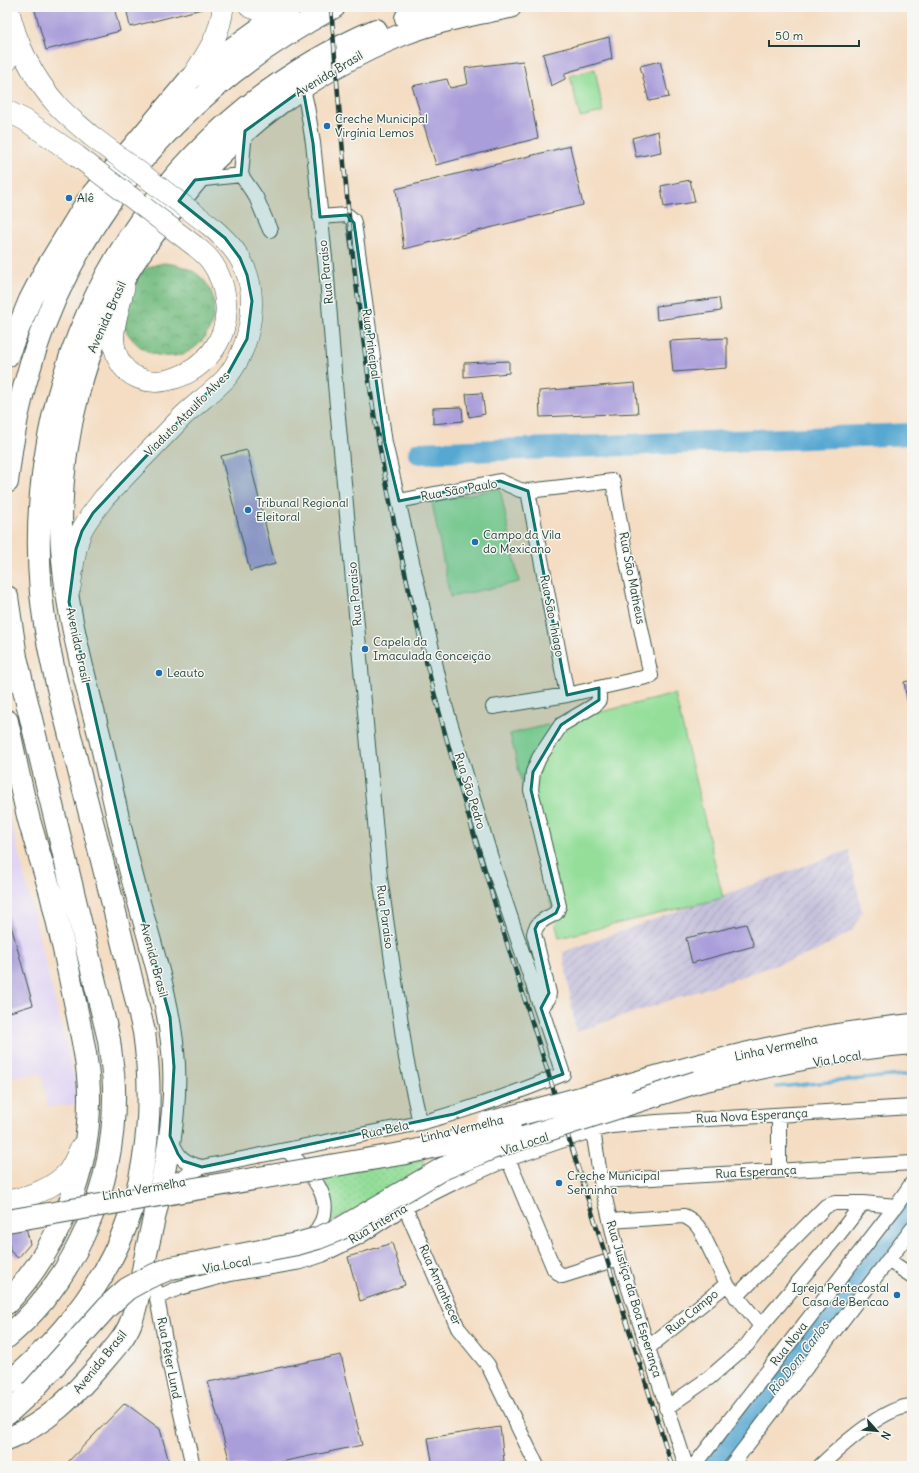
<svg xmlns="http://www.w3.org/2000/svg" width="919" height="1473" font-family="Delius,sans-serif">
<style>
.built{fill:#e1d4f4}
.industrial{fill:url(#industrial-furrows)}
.green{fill:#94de9a;stroke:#5a8e67}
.forest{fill:url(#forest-crowns);stroke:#4b7d5b}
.park{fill:url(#park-dots);stroke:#5a8e67}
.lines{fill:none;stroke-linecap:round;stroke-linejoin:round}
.stream{stroke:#57a7d1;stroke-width:3.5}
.river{stroke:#57a7d1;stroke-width:22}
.building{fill:#aa9eda}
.street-casing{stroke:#3f5549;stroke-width:16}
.secondary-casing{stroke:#3f5549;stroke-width:22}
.highway-casing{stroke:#3f5549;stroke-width:24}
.street{stroke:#fff;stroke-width:14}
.secondary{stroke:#fff;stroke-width:21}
.highway{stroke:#fff;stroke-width:22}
.rail-casing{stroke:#1f3d34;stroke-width:4.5}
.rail{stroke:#f6f6f2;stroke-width:3;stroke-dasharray:9;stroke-linecap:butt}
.secondary-bridge-casing{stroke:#3f5549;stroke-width:22;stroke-linecap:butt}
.highway-bridge-casing{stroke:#3f5549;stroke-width:24;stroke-linecap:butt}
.secondary-bridge{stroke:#fff;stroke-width:21}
.highway-bridge{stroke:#fff;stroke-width:22}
.marked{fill:#0f766e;fill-opacity:0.2;stroke:#0f766e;stroke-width:3;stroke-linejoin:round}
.poi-dot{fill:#1f6fb2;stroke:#f6f6f2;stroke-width:1.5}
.labels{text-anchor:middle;stroke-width:3;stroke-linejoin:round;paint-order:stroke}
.street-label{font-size:12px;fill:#1f3d34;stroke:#f6f6f2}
.poi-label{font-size:12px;fill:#1f3d34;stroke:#f6f6f2;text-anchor:start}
.water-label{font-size:13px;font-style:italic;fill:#305d63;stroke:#f6f6f2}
</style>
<defs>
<pattern id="industrial-furrows" width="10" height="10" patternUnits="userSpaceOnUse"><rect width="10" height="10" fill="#c5c0db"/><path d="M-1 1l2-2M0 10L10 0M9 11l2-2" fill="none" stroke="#9f9db2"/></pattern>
<pattern id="forest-crowns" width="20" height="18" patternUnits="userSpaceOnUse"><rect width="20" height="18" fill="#77bd82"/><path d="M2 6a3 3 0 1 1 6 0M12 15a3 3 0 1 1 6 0" fill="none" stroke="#619b6b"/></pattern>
<pattern id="park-dots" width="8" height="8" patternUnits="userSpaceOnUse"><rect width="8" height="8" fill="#94de9a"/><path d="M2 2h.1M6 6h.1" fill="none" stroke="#7fbf85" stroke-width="1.8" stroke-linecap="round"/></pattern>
</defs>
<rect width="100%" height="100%" fill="#f6f6f2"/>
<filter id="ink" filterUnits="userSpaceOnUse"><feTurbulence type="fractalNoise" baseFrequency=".025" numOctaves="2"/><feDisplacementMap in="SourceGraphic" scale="8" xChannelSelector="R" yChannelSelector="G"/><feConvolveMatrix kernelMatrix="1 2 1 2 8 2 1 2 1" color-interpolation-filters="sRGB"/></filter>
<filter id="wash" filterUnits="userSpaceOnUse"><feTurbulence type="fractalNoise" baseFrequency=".012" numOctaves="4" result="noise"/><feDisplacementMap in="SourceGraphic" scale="16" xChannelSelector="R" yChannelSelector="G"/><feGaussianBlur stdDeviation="0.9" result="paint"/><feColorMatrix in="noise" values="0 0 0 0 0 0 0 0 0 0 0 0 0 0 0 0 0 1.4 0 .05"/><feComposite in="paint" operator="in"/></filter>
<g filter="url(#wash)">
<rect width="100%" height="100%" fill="#f4ddc3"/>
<path class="built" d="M7 805 45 962 81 1104 48 1107 41 1073 7 1078Z"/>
<path class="industrial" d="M849 850 862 912 853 930 815 952 576 1032 563 952Z"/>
<path class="green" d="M595 69 603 112 580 117 570 76Z
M500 488 519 582 450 597 432 502Z
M675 694 723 898 559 938 510 734Z"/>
<path class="forest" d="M164 263C244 269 218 369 157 355 147 352 139 347 132 339 128 334 121 325 122 318 123 311 133 279 137 275 144 267 155 265 164 263Z"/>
<path class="park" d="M424 1159 423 1168 331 1223 325 1175Z"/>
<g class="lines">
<path class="stream" d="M777 1087 912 1074"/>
<path class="river" d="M419 453 912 434
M714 1466 912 1211"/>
</g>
<g id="blocks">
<path class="building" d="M34 7H114L120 31 46 50Z
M126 7H205L206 8 130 27Z
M609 37 612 59 565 73V79L551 86 543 54Z
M523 61 538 138 436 165 412 86 447 79 450 88 468 84 465 68Z
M660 61 669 97 649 101 640 66Z
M658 131 661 152 636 157 632 138Z
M570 146 583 205 404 249 396 189Z
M690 180 695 202 664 207 661 186Z
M719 298 721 311 657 320 656 306Z
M727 338V368L673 372 670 341Z
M509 361V373L464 377V363Z
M635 383 638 413 540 417 539 391Z
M482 393 485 414 469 417 466 394Z
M462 407 463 421 433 424V408Z
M247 450 275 564 250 571 221 456Z
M912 680V718H910L904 682Z
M7 911 33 1005 7 1013Z
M746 924 754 946 692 963 686 938Z
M25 1223 30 1244 18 1258 10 1251 7 1227Z
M392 1243 405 1285 360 1301 348 1257Z
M341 1355 362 1445 262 1466H231L208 1382Z
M125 1403 160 1429 170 1466H64Z
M500 1427 504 1461 481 1466H433L428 1438Z"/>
</g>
</g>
<g filter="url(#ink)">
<use href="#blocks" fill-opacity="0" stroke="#3f5549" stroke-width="1"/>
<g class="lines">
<defs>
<path id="street" d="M303 89 307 106 313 143 327 277 335 384 380 877 406 1058 420 1123
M241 175 256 197 270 230
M195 180 241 175 245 131
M528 491 567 695
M399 501 500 481 520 490 528 491 613 481 625 552 651 676 567 695 493 707
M541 1008 548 999 549 993 534 934C536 921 546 919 556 913L559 906 531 790 533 772 539 758 561 725 595 705 599 700V688
M593 1130 601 1181 619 1258 686 1466
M170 1138C178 1157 182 1162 202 1167
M287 1150C304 1168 334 1193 322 1221 318 1228 314 1235 310 1242
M508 1159 554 1269 562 1276 619 1258
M779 1170V1116
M601 1181 912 1163
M163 1195 178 1179 202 1167 420 1123C469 1110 516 1093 563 1074L495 871 444 702 385 443 354 223 353 220 347 215 320 217
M405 1207 458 1328 488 1365 537 1466
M610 1221 684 1216C692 1220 696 1223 701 1231L727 1284 649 1347
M888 1260 912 1276
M155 1288 170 1366 193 1466
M731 1289 761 1326
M158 1297 179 1288 230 1274 301 1262 322 1255 359 1237 405 1207 455 1182 508 1159 593 1130 612 1126 657 1122 912 1107
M736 1297 826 1206 835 1203H863
M666 1408 709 1378 747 1345 761 1326 839 1234 863 1203 896 1206
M694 1466 896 1206 912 1183
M731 1466 912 1229
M820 1466C839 1448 885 1406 912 1406"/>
<path id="secondary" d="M8 7C16 43 33 78 58 106 67 116 79 125 90 135
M250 7 266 13 283 11
M7 61 13 47V29
M193 75C207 54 221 33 223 7
M7 111 25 120 77 156
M124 287C120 305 112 326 114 344 125 413 230 378 226 306 225 290 220 273 210 260 206 255 200 250 195 246
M70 588C73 569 74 550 81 532 86 520 96 509 104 498 130 471 156 444 182 417 195 404 216 390 227 377 252 345 261 292 239 257 231 244 220 234 208 224
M7 1201C28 1197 53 1189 68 1172 73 1165 77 1155 81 1147"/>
<path id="highway" d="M406 18 441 7
M7 356 30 300 45 271 87 202 190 79 290 7
M7 482C29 271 149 106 334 7
M7 597 16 657 109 1040C111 1059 115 1078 114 1098 114 1186 76 1279 7 1337
M7 721C14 754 21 788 29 820 36 845 44 869 51 894 60 930 68 966 75 1002 81 1033 89 1065 89 1096 90 1173 59 1247 7 1303
M697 1082C768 1066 839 1049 912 1043
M621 1087C717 1059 813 1035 912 1025
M7 1384C120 1291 164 1176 144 1032 124 947 103 863 81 779 66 718 47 656 41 593 20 352 153 126 376 30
M7 1414 32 1391
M7 1439C47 1424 73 1396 101 1364 112 1351 125 1338 131 1322 140 1297 142 1270 148 1245 161 1186 177 1126 174 1065 171 1006 152 951 137 895 122 842 112 787 99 734 81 664 61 592 61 520 62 434 85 344 129 270 144 245 162 223 180 200 236 127 316 70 401 35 435 21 474 14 510 7"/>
</defs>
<use href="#street" class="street-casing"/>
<use href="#secondary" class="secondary-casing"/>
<use href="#highway" class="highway-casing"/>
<use href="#street" class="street"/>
<use href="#secondary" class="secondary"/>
<use href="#highway" class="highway"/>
<defs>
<path id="rail" d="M331 7C344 173 357 339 390 502 426 685 481 863 538 1041 583 1182 627 1324 672 1466"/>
</defs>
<use href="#rail" class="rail-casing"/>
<use href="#rail" class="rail"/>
<defs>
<path id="secondary-bridge" d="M90 135 208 224
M77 156 195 246"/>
<path id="highway-bridge" d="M488 1123 621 1087
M7 1221 406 1153 510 1129
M32 1391 107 1307 127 1289 147 1278 171 1268 297 1244 318 1238 340 1229 442 1169 492 1148 697 1082"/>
</defs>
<use href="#secondary-bridge" class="secondary-bridge-casing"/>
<use href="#highway-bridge" class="highway-bridge-casing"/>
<use href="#secondary-bridge" class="secondary-bridge"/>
<use href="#highway-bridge" class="highway-bridge"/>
</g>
</g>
<path class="marked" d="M303 89 313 143 320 217 347 215 354 223 385 443 399 501 500 481 528 491 567 695 599 688V700L561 725 533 772 531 790 559 906 556 913 538 923 535 929 549 993 541 1008 563 1074 454 1114 202 1167 183 1161 178 1154 170 1136 174 1067 170 1017 129 867 69 602 76 549 82 531 93 513 196 403 226 377 247 339 252 301 247 275 240 258 225 238 179 201 195 180 241 175 245 131Z"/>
<g class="poi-dot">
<circle cx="327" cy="126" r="4"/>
<circle cx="69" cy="198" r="4"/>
<circle cx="248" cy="510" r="4"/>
<circle cx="475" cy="542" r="4"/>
<circle cx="365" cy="649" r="4"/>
<circle cx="159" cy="673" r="4"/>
<circle cx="559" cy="1183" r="4"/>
<circle cx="897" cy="1295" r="4"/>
</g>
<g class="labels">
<g class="street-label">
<text transform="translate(329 74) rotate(-31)" y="4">Avenida Brasil</text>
<text transform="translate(326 272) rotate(-96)" y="4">Rua Paraíso</text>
<text transform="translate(107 317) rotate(-66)" y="4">Avenida Brasil</text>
<text transform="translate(371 344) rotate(82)" y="4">Rua Principal</text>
<text transform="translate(187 414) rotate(-45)" y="4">Viaduto Ataulfo Alves</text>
<text transform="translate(459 490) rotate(-10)" y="4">Rua São Paulo</text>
<text transform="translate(632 578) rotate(79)" y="4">Rua São Matheus</text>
<text transform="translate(355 594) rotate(-95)" y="4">Rua Paraíso</text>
<text transform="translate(552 616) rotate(79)" y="4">Rua São Thiago</text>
<text transform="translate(78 645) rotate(78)" y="4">Avenida Brasil</text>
<text transform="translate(470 791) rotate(73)" y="4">Rua São Pedro</text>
<text transform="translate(385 917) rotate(82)" y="4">Rua Paraíso</text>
<text transform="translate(154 960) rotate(75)" y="4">Avenida Brasil</text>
<text transform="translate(776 1048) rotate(-12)" y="4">Linha Vermelha</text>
<text transform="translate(837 1059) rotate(-9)" y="4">Via Local</text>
<text transform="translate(752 1116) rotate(-3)" y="4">Rua Nova Esperança</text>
<text transform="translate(462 1129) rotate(-13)" y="4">Linha Vermelha</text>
<text transform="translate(385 1130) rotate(-12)" y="4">Rua Bela</text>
<text transform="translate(525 1144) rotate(-18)" y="4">Via Local</text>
<text transform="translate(756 1172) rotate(-3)" y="4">Rua Esperança</text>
<text transform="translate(144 1189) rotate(-10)" y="4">Linha Vermelha</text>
<text transform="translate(378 1224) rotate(-31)" y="4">Rua Interna</text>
<text transform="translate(227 1265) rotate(-10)" y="4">Via Local</text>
<text transform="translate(440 1285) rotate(66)" y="4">Rua Amanhecer</text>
<text transform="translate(634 1299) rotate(73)" y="4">Rua Justiça da Boa Esperança</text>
<text transform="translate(692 1312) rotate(-39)" y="4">Rua Campo</text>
<text transform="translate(789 1344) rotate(-52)" y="4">Rua Nova</text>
<text transform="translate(169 1358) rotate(79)" y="4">Rua Péter Lund</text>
<text transform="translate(100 1362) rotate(-51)" y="4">Avenida Brasil</text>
</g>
<g class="poi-label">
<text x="335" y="123">Creche Municipal<tspan x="335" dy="14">Virgínia Lemos</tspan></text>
<text x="77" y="202">Alê</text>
<text x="256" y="507">Tribunal Regional<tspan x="256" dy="14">Eleitoral</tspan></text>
<text x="483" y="539">Campo da Vila<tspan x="483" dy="14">do Mexicano</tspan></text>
<text x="373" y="646">Capela da<tspan x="373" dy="14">Imaculada Conceição</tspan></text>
<text x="167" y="677">Leauto</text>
<text x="567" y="1180">Creche Municipal<tspan x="567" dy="14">Senninha</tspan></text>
<text x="889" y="1292" text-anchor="end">Igreja Pentecostal<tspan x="889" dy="14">Casa de Bencao</tspan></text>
</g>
<g class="water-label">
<text transform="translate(798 1358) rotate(-52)" y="5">Rio Dom Carlos</text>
</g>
</g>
<rect width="919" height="1473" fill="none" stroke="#f6f6f2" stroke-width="24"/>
<g transform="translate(877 1431) rotate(117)" stroke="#f6f6f2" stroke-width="3" paint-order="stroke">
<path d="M0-3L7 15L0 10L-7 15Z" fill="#1f3d34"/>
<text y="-6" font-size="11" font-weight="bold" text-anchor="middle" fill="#1f3d34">N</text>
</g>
<path d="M769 40v6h90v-6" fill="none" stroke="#1f3d34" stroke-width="2"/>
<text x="775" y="40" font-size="12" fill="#1f3d34" stroke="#f6f6f2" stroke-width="3" paint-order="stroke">50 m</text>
</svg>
